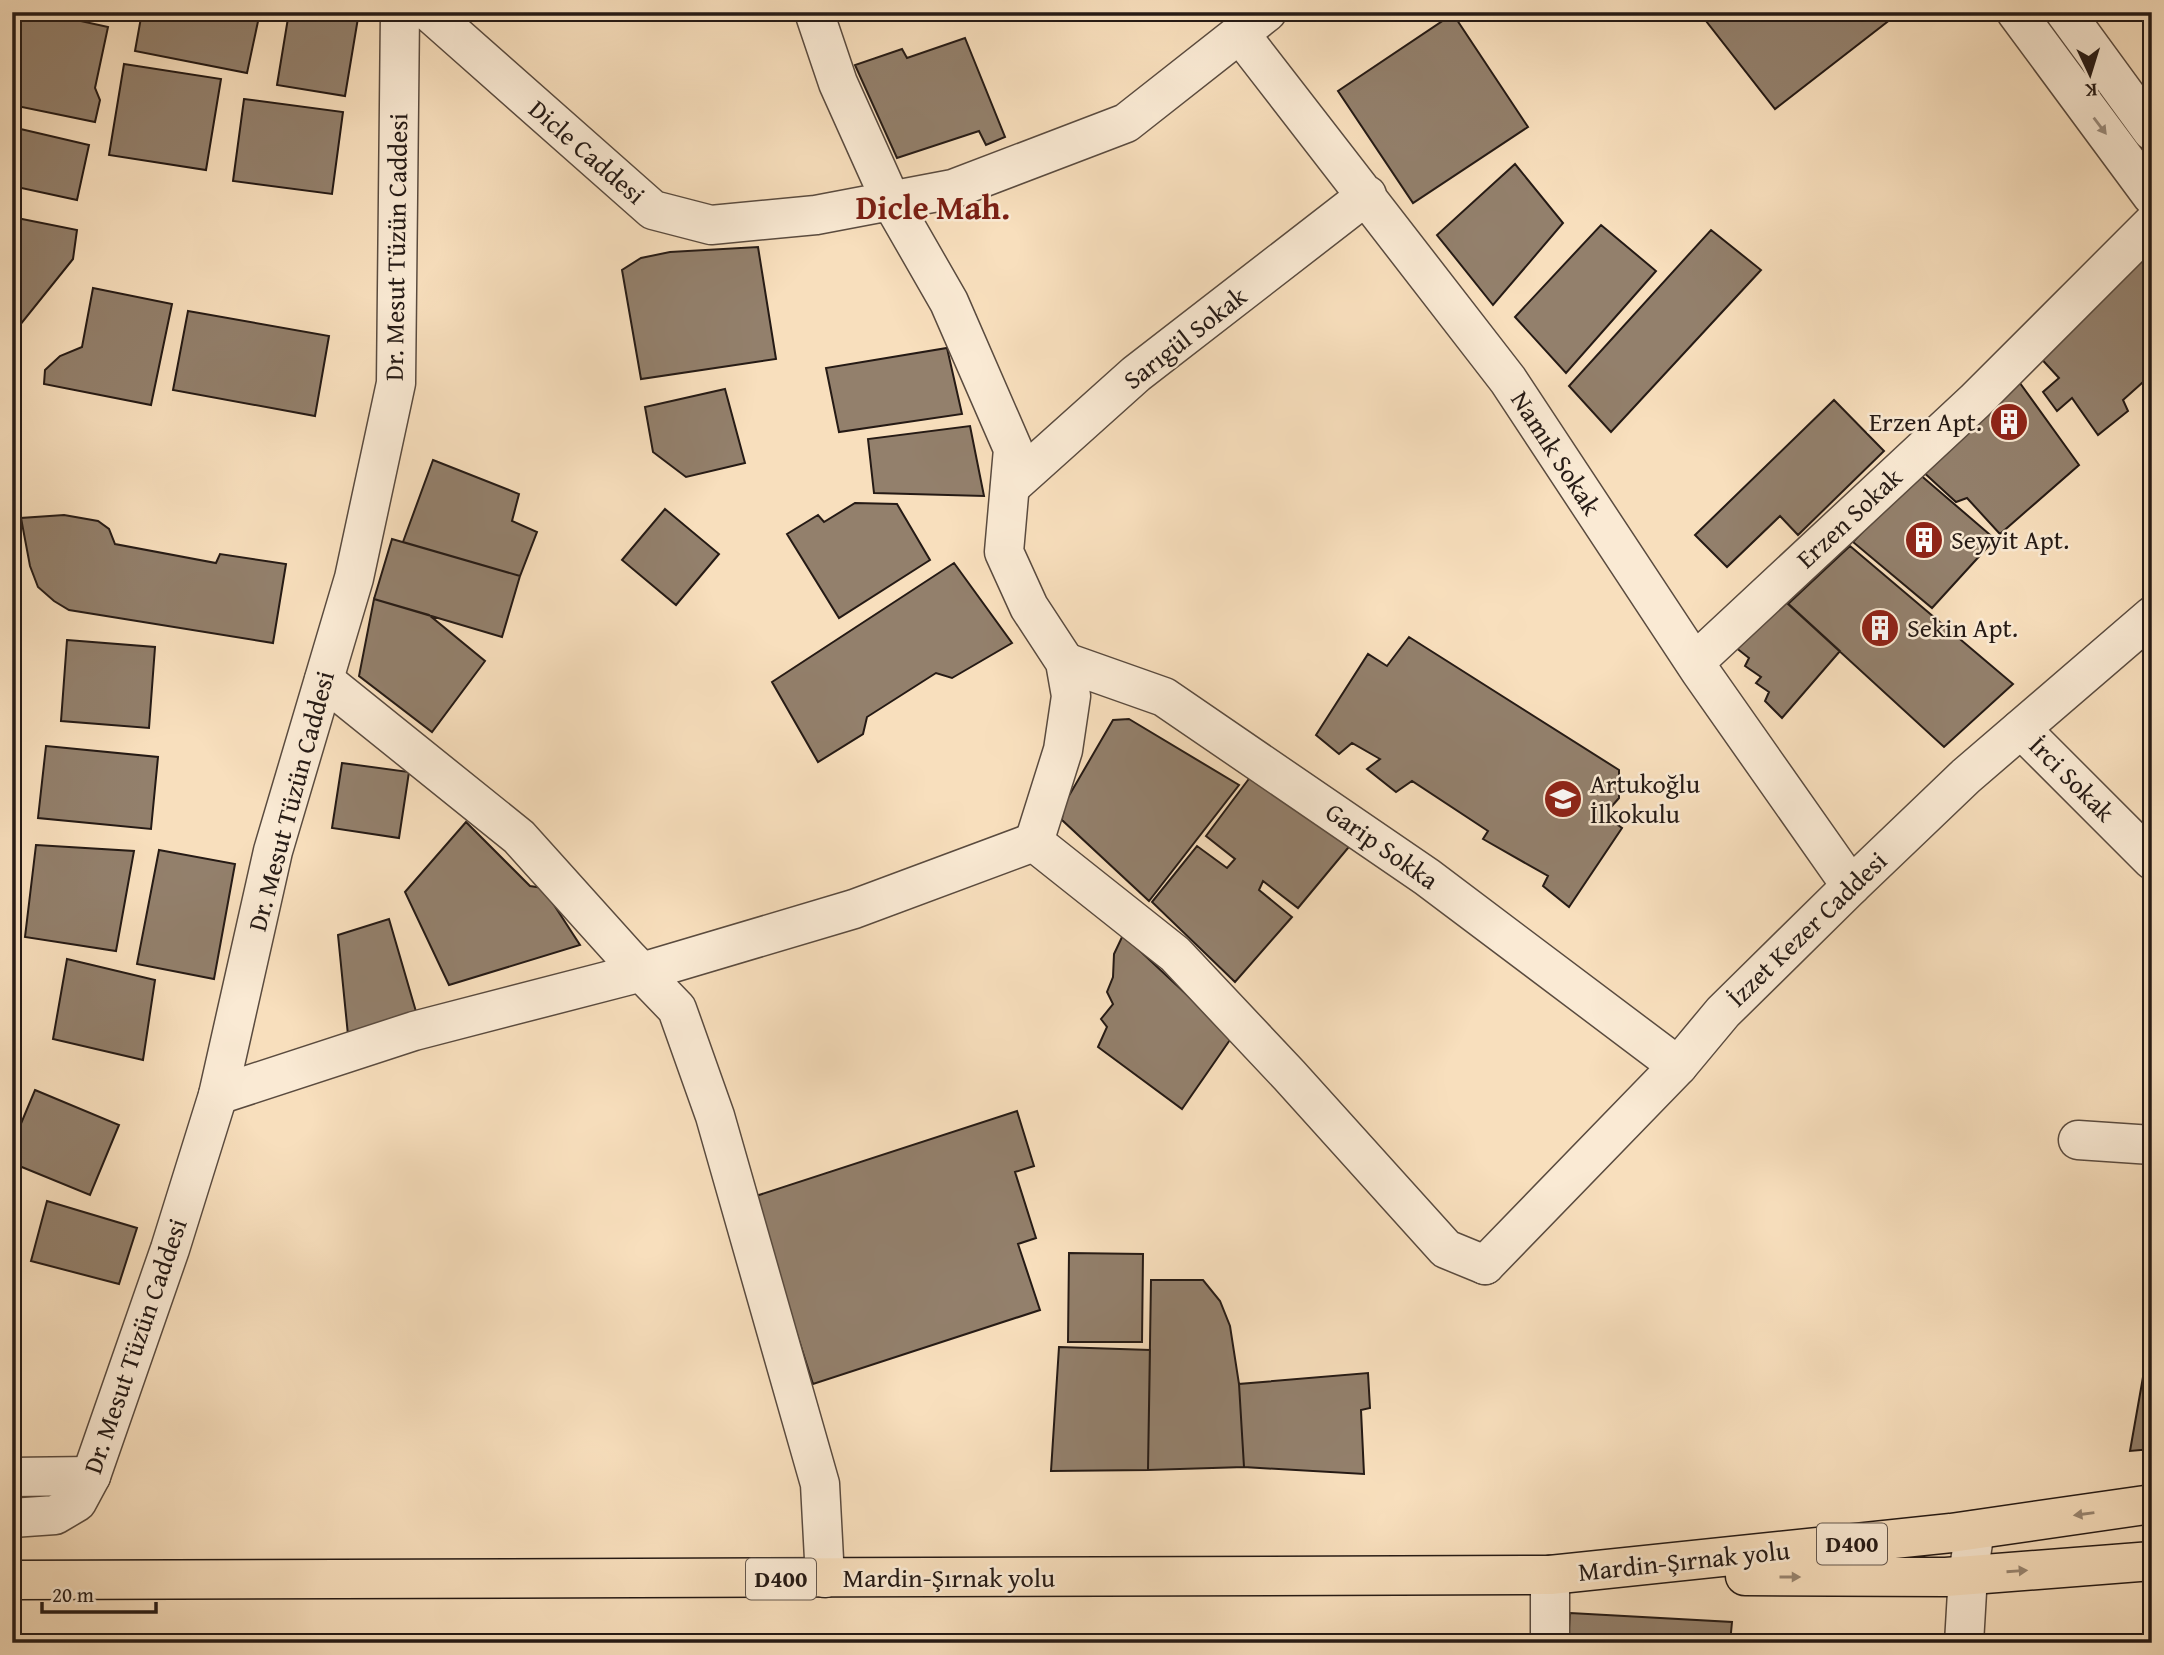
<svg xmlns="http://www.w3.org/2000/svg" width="2164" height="1655" font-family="'Gentium Book Plus',serif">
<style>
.building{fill:#93806c;stroke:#251a15;stroke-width:2}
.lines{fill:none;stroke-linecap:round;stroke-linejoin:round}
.minor-casing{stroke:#5a4b3f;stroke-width:41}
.tertiary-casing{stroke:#5a4b3f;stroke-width:41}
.primary-casing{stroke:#251a15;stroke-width:41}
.trunk-casing{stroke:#251a15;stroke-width:41}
.minor{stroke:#faead4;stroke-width:38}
.tertiary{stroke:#faead4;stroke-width:38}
.primary{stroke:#f8dfbd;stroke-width:38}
.trunk{stroke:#f8dfbd;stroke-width:38}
.oneway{fill:#9a8c7e}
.oneway2{fill:#998671}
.labels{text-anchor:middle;stroke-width:5;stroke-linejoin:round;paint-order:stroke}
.shield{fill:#faead4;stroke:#65584e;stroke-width:2}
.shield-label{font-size:24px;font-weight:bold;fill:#251a15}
.street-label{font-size:26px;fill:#251a15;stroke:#faead4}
.poi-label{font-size:26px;fill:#251a15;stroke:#faead4;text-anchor:start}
.district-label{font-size:33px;font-weight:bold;fill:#7a1f14;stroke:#faead4}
</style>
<rect width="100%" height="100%" fill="#f8dfbd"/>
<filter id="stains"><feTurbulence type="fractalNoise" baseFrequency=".00286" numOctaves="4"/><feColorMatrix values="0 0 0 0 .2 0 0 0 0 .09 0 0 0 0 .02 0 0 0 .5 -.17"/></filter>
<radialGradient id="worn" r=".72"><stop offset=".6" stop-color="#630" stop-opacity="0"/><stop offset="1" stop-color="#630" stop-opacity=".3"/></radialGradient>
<path class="building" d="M12 12H40L108 27 95 88 100 100 95 122 12 105Z
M142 12H260L247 73 135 51Z
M289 12H359L345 96 277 85Z
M1699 12H1900L1775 109Z
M1453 14 1528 127 1413 203 1338 91Z
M965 38 1005 137 986 145 979 131 897 158 855 65 902 49 907 58Z
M124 64 221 79 206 170 109 155Z
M244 99 343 112 332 194 233 181Z
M12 127 89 145 77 200 12 186Z
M1515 164 1563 223 1493 305 1437 235Z
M12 217 77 230 73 259 12 335Z
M1601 225 1656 271 1566 373 1515 317Z
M1711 230 1761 270 1611 432 1569 386Z
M758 247 776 359 641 379 622 270 641 258 670 252Z
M2145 252 2152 261V374L2123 400 2128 411 2098 435 2072 398 2057 411 2043 392 2059 378 2036 353Z
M93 288 172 304 151 405 44 384 45 370 60 356 82 347Z
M188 311 329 336 315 416 173 390Z
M947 348 962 414 839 432 826 368Z
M2017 379 2079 465 2000 534 1967 498 1956 502 1920 469Z
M725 389 745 463 686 477 653 452 645 407Z
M1834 400 1884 451 1798 535 1780 516 1727 567 1695 535Z
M970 426 984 496 874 493 868 439Z
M433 460 519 494 512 521 537 532 520 576 403 542Z
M1918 473 1995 539 1932 608 1853 542Z
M855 503 897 504 930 560 839 618 787 534 818 515 824 522Z
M665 509 719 554 676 605 622 560Z
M64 515 98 521 109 529 115 544 216 563 220 554 286 564 273 643 69 610 54 601 38 587 30 566 21 518Z
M392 539 520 576 502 637 374 599Z
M1850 546 2013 684 1944 747 1788 604Z
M954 563 1012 643 952 678 936 673 867 717 863 734 818 762 772 682Z
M1782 598 1840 651 1782 718 1765 701 1769 692 1756 683 1761 677 1745 666 1749 658 1735 647Z
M374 599 429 615 485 661 432 732 359 676Z
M1409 637 1619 770V798L1604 815 1622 828 1569 907 1543 886 1548 876 1483 839 1488 831 1412 781 1396 792 1367 769 1380 759 1352 743 1339 754 1316 735 1368 654 1387 666Z
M67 640 155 647 149 728 61 721Z
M1129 719 1239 785 1149 901 1062 820 1063 806 1113 720Z
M46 746 158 757 151 829 38 818Z
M342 763 409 772 399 838 332 828Z
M1251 776 1353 842 1298 908 1263 881 1259 890 1292 917 1235 982 1152 902 1197 846 1227 868 1235 859 1206 836Z
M466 822 530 886 543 888 580 945 449 985 405 892Z
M36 845 134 851 116 951 25 937Z
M159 850 235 864 214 979 137 964Z
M389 919 417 1015 348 1035 338 935Z
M1123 935 1232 1037 1182 1109 1098 1047 1107 1027 1101 1019 1113 1004 1107 992 1113 977 1114 954Z
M67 959 155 980 143 1060 53 1039Z
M35 1090 119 1125 90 1195 12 1163V1145Z
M1017 1111 1034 1166 1015 1172 1036 1238 1018 1244 1040 1310 813 1384 753 1197Z
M47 1201 137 1228 119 1284 31 1261Z
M1069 1253 1143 1254 1142 1342H1068Z
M1151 1280H1203L1220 1301 1230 1326 1239 1384 1244 1467 1148 1470Z
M2152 1326V1449L2130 1451Z
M1059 1347 1150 1350 1148 1470 1051 1471Z
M1368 1373 1370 1408 1361 1410 1364 1474 1244 1467 1239 1384Z
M12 1404H21V1463H12Z
M1570 1613 1732 1622 1730 1643H1568Z
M1338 1634V1643H1196V1640Z"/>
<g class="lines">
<defs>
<path id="minor" d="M1240 34 1508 380 1700 671 1851 886
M1010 487 1136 374 1367 195
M1065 662 1164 697 1427 877 1678 1066
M1695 662 1975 401 2152 224
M324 680 519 837 627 957 677 1009 715 1116 820 1484 825 1578
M2021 729 2152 860
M218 1095 414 1031 642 972 854 909 1034 842 1175 954 1289 1075 1446 1249 1485 1265
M2078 1140 2152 1145
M12 1477 91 1476
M1550 1575V1643"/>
<path id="tertiary" d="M429 12 653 210 711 225 816 215 953 189 1126 123 1267 12
M814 12 838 83 891 201 949 302 1013 449 1004 552 1029 607 1065 662 1071 696 1063 750 1034 842
M2016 12 2152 196
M2065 12 2152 131
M1485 1265 1678 1066 1723 1012 1851 886 1966 776 2152 616
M12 1518 55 1515 77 1502 91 1476 170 1249 218 1095 273 851 354 578 396 383 400 12
M1964 1643 1968 1575 1975 1530"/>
<path id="primary" d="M12 1580 1550 1575"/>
<path id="trunk" d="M1550 1575 1951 1533 2152 1504
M1745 1576 1946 1577 2152 1561"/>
</defs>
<use href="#minor" class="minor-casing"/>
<use href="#tertiary" class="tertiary-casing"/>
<use href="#primary" class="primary-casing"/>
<use href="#trunk" class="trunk-casing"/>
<use href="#minor" class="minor"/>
<use href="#tertiary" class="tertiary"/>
<use href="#primary" class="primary"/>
<use href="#trunk" class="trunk"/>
</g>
<defs><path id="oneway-solid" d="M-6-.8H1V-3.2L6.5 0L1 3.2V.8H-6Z" transform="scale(1.75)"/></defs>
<use class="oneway" href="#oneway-solid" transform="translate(2100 126) rotate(53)"/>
<g class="oneway2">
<use href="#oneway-solid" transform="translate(2084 1514) rotate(172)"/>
<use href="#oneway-solid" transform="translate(2017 1571) rotate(-4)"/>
<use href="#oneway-solid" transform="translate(1790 1577)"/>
</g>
<defs>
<symbol id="building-disc" viewBox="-11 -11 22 22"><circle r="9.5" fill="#8f2418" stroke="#faead4"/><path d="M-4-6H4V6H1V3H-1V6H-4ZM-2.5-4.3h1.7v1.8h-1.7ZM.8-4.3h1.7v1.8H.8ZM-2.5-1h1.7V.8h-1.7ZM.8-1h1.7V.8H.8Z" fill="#fff"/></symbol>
<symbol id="school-disc" viewBox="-11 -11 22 22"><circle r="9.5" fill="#8f2418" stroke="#faead4"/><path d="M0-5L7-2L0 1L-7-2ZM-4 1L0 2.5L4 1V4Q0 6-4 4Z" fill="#fff"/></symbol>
</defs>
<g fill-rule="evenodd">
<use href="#building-disc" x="1987" y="400" width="44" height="44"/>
<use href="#building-disc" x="1902" y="518" width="44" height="44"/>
<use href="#building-disc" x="1858" y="606" width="44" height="44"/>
<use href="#school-disc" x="1541" y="777" width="44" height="44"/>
</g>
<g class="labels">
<g class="shield">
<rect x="1817" y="1523.5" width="70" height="41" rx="5"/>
<rect x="746" y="1558.5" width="70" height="41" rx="5"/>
</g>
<g class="shield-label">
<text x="1852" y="1552">D400</text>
<text x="781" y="1587">D400</text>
</g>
<g class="street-label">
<text transform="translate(587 152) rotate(41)" y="9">Dicle Caddesi</text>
<text transform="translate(396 247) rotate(-89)" y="9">Dr. Mesut Tüzün Caddesi</text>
<text transform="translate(1185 338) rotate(-38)" y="9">Sarıgül Sokak</text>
<text transform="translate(1556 453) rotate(57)" y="9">Namık Sokak</text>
<text transform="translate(1849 518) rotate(-43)" y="9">Erzen Sokak</text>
<text transform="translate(2072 779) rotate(45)" y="9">İrci Sokak</text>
<text transform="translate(291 801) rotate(-75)" y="9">Dr. Mesut Tüzün Caddesi</text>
<text transform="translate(1382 846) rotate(35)" y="9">Garip Sokka</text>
<text transform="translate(1807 929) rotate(-44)" y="9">İzzet Kezer Caddesi</text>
<text transform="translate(135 1346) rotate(-71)" y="9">Dr. Mesut Tüzün Caddesi</text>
<text transform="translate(1684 1561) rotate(-6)" y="9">Mardin-Şırnak yolu</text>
<text x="949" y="1587">Mardin-Şırnak yolu</text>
</g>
<g class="poi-label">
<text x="1982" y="431" text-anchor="end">Erzen Apt.</text>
<text x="1951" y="549">Seyyit Apt.</text>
<text x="1907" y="637">Sekin Apt.</text>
<text x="1590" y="793">Artukoğlu<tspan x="1590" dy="30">İlkokulu</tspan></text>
</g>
<g class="district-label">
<text x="933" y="219">Dicle Mah.</text>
</g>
</g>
<rect width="2164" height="1655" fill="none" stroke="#f8dfbd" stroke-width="42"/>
<rect x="14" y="14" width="2136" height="1627" fill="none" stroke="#251a15" stroke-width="3.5"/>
<rect x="21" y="21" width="2122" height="1613" fill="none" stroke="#251a15" stroke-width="2"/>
<g transform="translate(2090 74) rotate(176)" stroke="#faead4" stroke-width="5" paint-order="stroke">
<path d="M0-5L12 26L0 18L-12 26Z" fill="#251a15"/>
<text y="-10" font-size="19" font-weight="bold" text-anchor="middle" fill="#251a15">K</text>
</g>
<path d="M42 1602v10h114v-10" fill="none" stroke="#251a15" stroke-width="3.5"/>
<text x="52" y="1602" font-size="21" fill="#251a15" stroke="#faead4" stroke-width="5" paint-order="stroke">20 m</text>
<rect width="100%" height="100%" filter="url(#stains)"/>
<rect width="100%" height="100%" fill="url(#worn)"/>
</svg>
